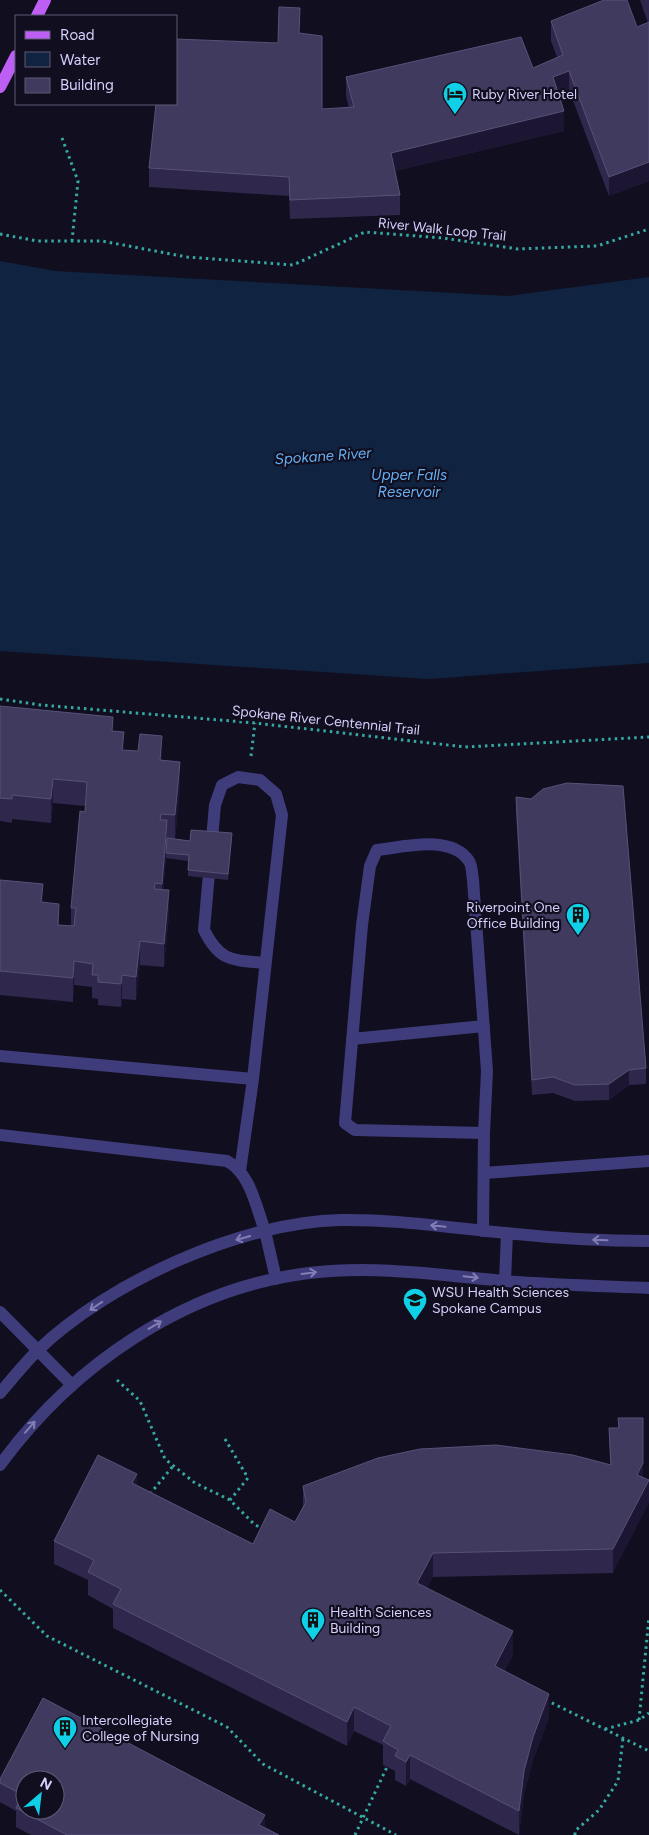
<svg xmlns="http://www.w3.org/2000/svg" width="649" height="1835" font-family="Figtree,sans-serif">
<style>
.water{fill:#102341}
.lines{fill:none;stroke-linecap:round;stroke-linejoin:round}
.path{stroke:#36a9a3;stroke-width:3;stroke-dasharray:2.5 4;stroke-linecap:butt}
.lane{stroke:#3f3c7b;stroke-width:12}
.street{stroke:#3f3c7b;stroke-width:12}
.primary{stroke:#bd5ef4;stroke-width:12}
.wall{fill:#2f284c}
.shaded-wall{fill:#1c1632}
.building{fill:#413a5f;stroke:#585178;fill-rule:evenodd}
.oneway{stroke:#827eb5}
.labels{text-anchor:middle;stroke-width:4.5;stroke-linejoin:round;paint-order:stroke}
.poi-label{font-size:14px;fill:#d5cffc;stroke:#110e1f;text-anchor:start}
.street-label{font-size:14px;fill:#d5cffc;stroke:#110e1f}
.water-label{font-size:15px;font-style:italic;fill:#65b1f4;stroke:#110e1f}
</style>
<rect width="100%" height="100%" fill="#110e1f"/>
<path class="water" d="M0 261 55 271 508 296 649 277V663L429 679 0 651Z"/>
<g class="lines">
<path class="path" d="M62 138 78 181 72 241
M0 234 37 241H102L187 257 293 265 365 232 443 238 518 249 597 246 649 229
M0 699 41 705 255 723 465 747 649 737
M251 756 255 723
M117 1380 140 1401 165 1459 195 1483 230 1500 254 1524 264 1530
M225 1439 248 1478 230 1500
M150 1494 173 1466
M0 1590 47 1636 227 1727 263 1764 396 1835
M546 1700 649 1751
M639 1720 649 1617
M605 1729 639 1720 649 1713
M355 1835 387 1767
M575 1835V1831L599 1810 618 1781 623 1738"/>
<path class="lane" d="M352 1039 484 1026
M0 1056 253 1079 240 1171
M253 1079 282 815 276 794 260 780 238 777 222 785 215 805 204 930C220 962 232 960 265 963
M0 1135 227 1161C251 1174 256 1207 265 1231
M484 1173 649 1161
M483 1231 484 1133 487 1071 473 880C472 874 472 865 469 861 451 834 404 847 377 850L370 866 362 925 345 1123 355 1130 484 1133"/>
<path class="street" d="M265 1231 276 1279
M505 1281 507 1233
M0 1312 72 1385
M0 1393C12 1379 24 1364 37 1351 108 1282 242 1222 340 1220 396 1219 451 1228 506 1233 553 1238 601 1241 649 1241
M0 1465C73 1365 185 1288 309 1273 375 1265 440 1275 505 1281 553 1285 601 1286 649 1288"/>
<path class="primary" d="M37 16 45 0
M0 87 16 56"/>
</g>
<path class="wall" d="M640 0H649V181L609 196 569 90 558 94 564 131 395 171 400 195V215L290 219 289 196 149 187V168L278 43 300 33 322 109 349 108 346 96V77L533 68 557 57 551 41V21L637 27 648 23Z
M0 706 113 731 124 750 162 761 180 786 175 839 190 841 232 839 228 880 188 876V861L166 858 163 890 169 914 164 967 140 965 136 1000 122 999 121 1007 98 1005V999L92 998V987L74 985 73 1002 0 995V880L43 902 59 925 71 926V908L85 806 53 803 51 823 12 819V823L0 821Z
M516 797 646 1068V1084L629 1085 609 1100 575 1101 553 1093 532 1095 516 812Z
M618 1418H643L613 1573 433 1577 427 1588 513 1655 504 1671 549 1717 533 1760 524 1794 519 1835 410 1779 406 1786 395 1780V1771L383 1765V1745L354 1731 347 1746 113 1628V1609L88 1595V1580L54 1564V1541L137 1485 253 1544 295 1522 303 1507V1486L610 1465 609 1428H618Z
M0 1779 265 1827 279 1835H31L16 1827V1811L0 1802Z"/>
<path class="shaded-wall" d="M569 71V90L553 96V77Z
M564 111V131L391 172V153Z
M649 162V181L609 196V177Z
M124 732V756L122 750Z
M162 736V759L160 784V760Z
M180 762V786L175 839V815Z
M53 779V803L51 823V799Z
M167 820V844L162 907V884Z
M43 884V907L41 902Z
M169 890V914L164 967V944Z
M59 904V927L58 925Z
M140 941V965L136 1000V977Z
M74 961V985L73 1002V978Z
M122 975V999L121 1007V984Z
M629 1070V1085L609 1100V1084Z
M643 1463V1486L637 1475Z
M137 1474V1497L132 1483Z
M649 1480V1503L613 1573V1549Z
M433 1553V1577L417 1607V1583Z
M513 1631V1655L495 1690V1666Z
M549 1694V1717L533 1760 524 1794 519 1835V1811L524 1771 533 1737Z
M354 1707V1731L347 1746V1722Z
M410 1755V1779L406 1786V1762Z
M265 1815V1834L259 1825Z"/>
<path class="building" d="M604 0H627L637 27 649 22V162L609 177 569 71 553 77 564 111 391 153 400 195 290 200 289 177 149 168 156 104H176V39L278 43 279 7 300 8 299 33 322 36V109L354 107 346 77 521 37 533 68 563 55 551 21Z
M0 706 113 717 112 731 124 732 122 750 138 751 140 734 162 736 160 760 180 762 175 815 161 814 160 820H167L166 835 162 884 155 883 154 889 169 890 164 944 140 941 136 977 122 975 121 984 98 982V975H92L93 964 74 961 73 978 0 971V880L43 884 41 902 59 904 58 925 74 926 76 908H71L80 811 85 812 87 782 53 779 51 799 12 795V799L0 798Z
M567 783 623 786 646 1068 629 1070 609 1084 575 1085 553 1077 532 1080 516 797 531 799 543 789Z
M191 830 232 833 228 874 188 870 189 855 166 853 167 838 190 841Z
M618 1418H643V1463L637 1475 649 1480 613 1549 433 1553 417 1583 513 1631 495 1666 549 1694 533 1737 524 1771 519 1811 410 1755 406 1762 395 1756 398 1750 383 1741 391 1726 354 1707 347 1722 113 1604 121 1589 88 1572 94 1560 54 1541 98 1455 137 1474 132 1483 253 1544 270 1509 295 1522 306 1502 303 1486 378 1458 420 1449 496 1445 573 1455 611 1465 609 1428H619Z
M43 1698 265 1815 259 1825 279 1835H67L16 1808 23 1795 0 1783V1779ZM25 1780H55V1810H25Z"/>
<defs><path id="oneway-shaft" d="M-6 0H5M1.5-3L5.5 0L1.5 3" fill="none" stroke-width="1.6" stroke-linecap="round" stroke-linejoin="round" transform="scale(1.25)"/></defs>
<g class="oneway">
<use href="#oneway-shaft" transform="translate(438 1226) rotate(-174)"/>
<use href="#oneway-shaft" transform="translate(243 1238) rotate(164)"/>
<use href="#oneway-shaft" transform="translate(600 1240) rotate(-178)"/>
<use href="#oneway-shaft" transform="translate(309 1273) rotate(-7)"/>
<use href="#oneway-shaft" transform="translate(471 1277) rotate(6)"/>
<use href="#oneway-shaft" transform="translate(96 1306) rotate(146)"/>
<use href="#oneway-shaft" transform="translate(155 1325) rotate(-31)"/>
<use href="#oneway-shaft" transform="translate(30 1427) rotate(-49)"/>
</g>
<defs>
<symbol id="hotel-pin" viewBox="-11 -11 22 30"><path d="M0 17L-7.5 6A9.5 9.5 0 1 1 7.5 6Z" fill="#10d0e7" stroke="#110e1f"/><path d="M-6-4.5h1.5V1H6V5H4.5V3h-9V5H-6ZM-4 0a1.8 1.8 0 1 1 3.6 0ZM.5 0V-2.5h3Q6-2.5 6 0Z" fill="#111"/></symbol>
<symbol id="building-pin" viewBox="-11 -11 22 30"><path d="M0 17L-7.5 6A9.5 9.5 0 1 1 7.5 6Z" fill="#10d0e7" stroke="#110e1f"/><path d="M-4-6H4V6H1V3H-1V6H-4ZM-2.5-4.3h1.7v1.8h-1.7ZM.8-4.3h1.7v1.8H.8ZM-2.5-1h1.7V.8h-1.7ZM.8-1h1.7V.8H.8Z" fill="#111"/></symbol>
<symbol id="university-pin" viewBox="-11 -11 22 30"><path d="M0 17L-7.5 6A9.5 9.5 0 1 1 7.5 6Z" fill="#10d0e7" stroke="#110e1f"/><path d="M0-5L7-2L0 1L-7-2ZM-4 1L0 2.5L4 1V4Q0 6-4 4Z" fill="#111"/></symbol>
</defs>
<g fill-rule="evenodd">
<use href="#hotel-pin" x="441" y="80" width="28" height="38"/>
<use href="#building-pin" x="564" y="901" width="28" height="38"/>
<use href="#university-pin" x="401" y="1286" width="28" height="38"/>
<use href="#building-pin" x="299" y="1606" width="28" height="38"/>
<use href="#building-pin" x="51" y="1714" width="28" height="38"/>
</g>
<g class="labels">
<g class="poi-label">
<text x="472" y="99">Ruby River Hotel</text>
<text x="560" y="912" text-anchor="end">Riverpoint One<tspan x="560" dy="16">Office Building</tspan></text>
<text x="432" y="1297">WSU Health Sciences<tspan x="432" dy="16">Spokane Campus</tspan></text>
<text x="330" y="1617">Health Sciences<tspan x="330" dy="16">Building</tspan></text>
<text x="82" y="1725">Intercollegiate<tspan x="82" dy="16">College of Nursing</tspan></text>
</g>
<g class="street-label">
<text transform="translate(442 229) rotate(6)" y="5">River Walk Loop Trail</text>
<text transform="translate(326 720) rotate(6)" y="5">Spokane River Centennial Trail</text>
</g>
<g class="water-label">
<text transform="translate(323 456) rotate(-4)" y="5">Spokane River</text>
<text x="409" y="480">Upper Falls<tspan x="409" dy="17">Reservoir</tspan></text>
</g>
</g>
<rect x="15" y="15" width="162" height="90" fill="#110e1f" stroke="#5f5b77"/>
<rect x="25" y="31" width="25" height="8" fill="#bd5ef4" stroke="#5f5b77"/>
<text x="60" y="40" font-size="15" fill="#d5cffc">Road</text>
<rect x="25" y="52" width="25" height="15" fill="#102341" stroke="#5f5b77"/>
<text x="60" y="65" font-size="15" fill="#d5cffc">Water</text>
<rect x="25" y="78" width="25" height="15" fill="#413a5f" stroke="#5f5b77"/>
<text x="60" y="90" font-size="15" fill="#d5cffc">Building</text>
<g transform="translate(40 1795) rotate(28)"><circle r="24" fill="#110e1f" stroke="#5f5b77"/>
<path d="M0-4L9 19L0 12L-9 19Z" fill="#10d0e7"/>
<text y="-8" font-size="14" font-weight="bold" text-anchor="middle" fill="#d5cffc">N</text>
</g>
</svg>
